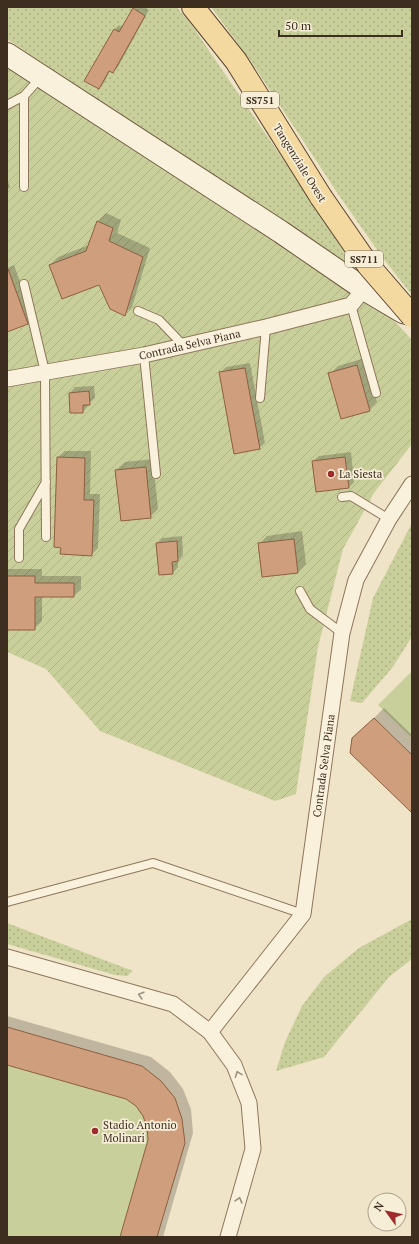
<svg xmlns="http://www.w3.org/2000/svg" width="419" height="1244" font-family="'PT Serif',serif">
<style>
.grass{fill:url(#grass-dots)}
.garden{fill:url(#garden-furrows)}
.pitch{fill:#c9cf9b}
.shadow{fill:#0003}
.building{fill:#cf9f7d;stroke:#8d5f41}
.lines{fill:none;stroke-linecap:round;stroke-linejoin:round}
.service-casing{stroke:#8d765c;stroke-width:10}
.minor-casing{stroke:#8d765c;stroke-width:17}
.secondary-casing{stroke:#6f573f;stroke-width:24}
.primary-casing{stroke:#5b4430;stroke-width:24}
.service{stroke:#faf1dc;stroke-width:8}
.minor{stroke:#faf1dc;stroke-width:15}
.secondary{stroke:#faf1dc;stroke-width:22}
.primary{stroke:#f3d9a0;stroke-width:22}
.primary-bridge-casing{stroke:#5b4430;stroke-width:24;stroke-linecap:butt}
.primary-bridge{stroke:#f3d9a0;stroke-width:22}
.oneway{stroke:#9c907e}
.poi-dot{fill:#9e2a2b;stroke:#f7eed8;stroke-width:1.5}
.labels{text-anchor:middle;stroke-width:3.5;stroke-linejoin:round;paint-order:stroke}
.shield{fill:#f7eed8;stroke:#756857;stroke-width:1}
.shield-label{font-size:10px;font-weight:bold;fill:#3d2e20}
.street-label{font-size:11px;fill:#3d2e20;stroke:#f7eed8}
.poi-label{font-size:11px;fill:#3d2e20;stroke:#f7eed8;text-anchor:start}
</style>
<defs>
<pattern id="grass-dots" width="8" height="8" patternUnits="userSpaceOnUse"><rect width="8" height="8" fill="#c9cf9b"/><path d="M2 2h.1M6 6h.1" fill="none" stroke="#aeb285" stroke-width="1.8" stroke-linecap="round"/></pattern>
<pattern id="garden-furrows" width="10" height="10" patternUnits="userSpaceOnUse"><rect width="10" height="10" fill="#c9cf9b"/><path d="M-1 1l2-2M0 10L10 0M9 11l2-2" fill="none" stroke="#aeb285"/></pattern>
</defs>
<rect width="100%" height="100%" fill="#f0e4c8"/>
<path class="grass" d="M7 7H177L193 27 278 152 356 270 295 229 152 136 7 39Z
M211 7H412V295L382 257 338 194 250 60Z
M412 523V637L392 668 362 703 350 701 373 598Z
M412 919V959L389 977 324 1057 276 1071 285 1042 302 1006 324 977 359 948Z
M7 923 133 971 127 976 115 975 7 944Z"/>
<path class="garden" d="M7 66 389 315 412 340V444L374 493 343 549 318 647 296 794 275 801 100 731 46 669 7 652Z"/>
<path class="pitch" d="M412 671V738L378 705Z
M7 1027 142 1066 161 1081 175 1098 182 1119 185 1143 157 1237H7Z"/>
<path class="shadow" d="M136 7H144L149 10 118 67 113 72 110 71 104 83 99 88 114 30 119 25 123 28Z
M7 179 10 187 7 190Z
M106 213 121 220 117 233 150 248 132 307 124 315 99 284 50 265 58 257 89 245 98 221Z
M14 265 33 317 27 323 7 326V268Z
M365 358 377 402 369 410 330 374 338 366Z
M250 363 265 443 259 448 220 373 226 367Z
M94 386 95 398 88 404V406L83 412 70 393 75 387Z
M65 451H91L90 494H100L98 548 91 555 58 457Z
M351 452 354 482 349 487 313 461 319 456Z
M153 459 158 509 150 517 116 470 125 462Z
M302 531 306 564 298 572 259 544 267 536Z
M182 536 183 555 178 561V567L173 573 157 544 162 538Z
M8 569H42V576H81V589L73 596H42V621L34 629H7Z
M384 708 412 735V811L364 728Z
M7 1016 151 1057 170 1072 183 1089 191 1109 193 1133 163 1237H121L149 1140 148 1127 144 1115 136 1106 126 1098 7 1064Z"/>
<path class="building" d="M133 8 145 16 113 73 109 71 99 89 84 81 114 29 119 32Z
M97 221 113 228 109 241 143 257 125 316 110 309 99 285 62 299 49 265 86 251Z
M7 269H8L28 324 7 332Z
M357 365 370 411 341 419 328 373Z
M245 368 260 449 234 454 219 372Z
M89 391 90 405H83V413H70L69 393Z
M57 457 85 458 84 500H94L92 556 60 554 61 548 54 547Z
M345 457 349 488 316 492 312 461Z
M146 467 151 518 121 521 115 470Z
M294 539 298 573 262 577 258 543Z
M177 541 178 561 172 562 173 574 159 575 156 543Z
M7 576H35V583H74V597H35V630H7Z
M374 718 412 755V813L350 753 352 738Z
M7 1027 142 1066 161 1081 175 1098 182 1119 185 1143 157 1237H120L148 1140 147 1127 143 1116 136 1106 126 1099 7 1065Z"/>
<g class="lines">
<defs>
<path id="service" d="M24 96V187
M7 105 24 96 41 77
M24 284 45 372 46 537
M351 305 376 393
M138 311 159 320 184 346
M144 355 156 474
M260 398 266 327
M342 497 351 496 389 519
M19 558V529L46 482
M300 591 310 609 342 633
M7 902 153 863 303 914"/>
<g id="minor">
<path id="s1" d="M7 379 144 355 266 327 351 305 364 289"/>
<path d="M7 957 173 1004 210 1032 234 1065 249 1103 253 1149 228 1237"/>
<path id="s2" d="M210 1032 303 914 342 633 356 580 389 519 412 484"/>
</g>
<path id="secondary" d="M7 54 281 232 364 289 403 312 411 314"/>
<path id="primary" d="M193 7 236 61 321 197"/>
</defs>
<use href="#service" class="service-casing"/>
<use href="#minor" class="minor-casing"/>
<use href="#secondary" class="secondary-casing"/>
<use href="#primary" class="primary-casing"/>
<use href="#service" class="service"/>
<use href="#minor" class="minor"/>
<use href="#secondary" class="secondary"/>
<use href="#primary" class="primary"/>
<defs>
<path id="primary-bridge" d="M321 197 368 265 412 316"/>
</defs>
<use href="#primary-bridge" class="primary-bridge-casing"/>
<use href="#primary-bridge" class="primary-bridge"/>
</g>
<defs><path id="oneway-chevron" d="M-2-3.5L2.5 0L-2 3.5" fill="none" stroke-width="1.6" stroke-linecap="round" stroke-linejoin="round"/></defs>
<g class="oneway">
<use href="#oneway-chevron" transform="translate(141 995) rotate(-164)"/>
<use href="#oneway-chevron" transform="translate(238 1074) rotate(-111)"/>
<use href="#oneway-chevron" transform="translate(239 1200) rotate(-74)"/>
</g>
<g class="poi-dot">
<circle cx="331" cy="474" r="4"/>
<circle cx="95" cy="1131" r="4"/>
</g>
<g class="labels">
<g class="shield">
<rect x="241" y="92" width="38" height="16" rx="3"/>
<rect x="345" y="251" width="38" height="16" rx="3"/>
</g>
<g class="shield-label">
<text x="260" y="104">SS751</text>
<text x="364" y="263">SS711</text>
</g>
<g class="street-label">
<text transform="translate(300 163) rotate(58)" y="4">Tangenziale Ovest</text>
<text dy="4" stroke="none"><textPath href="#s1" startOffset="186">Contrada Selva Piana</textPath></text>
<text dy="4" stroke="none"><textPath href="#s2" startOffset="300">Contrada Selva Piana</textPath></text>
</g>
<g class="poi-label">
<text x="339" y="478">La Siesta</text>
<text x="103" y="1129">Stadio Antonio<tspan x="103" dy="13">Molinari</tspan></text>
</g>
</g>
<rect width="419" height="1244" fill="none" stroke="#3d2e20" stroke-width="16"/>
<g transform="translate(387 1212) rotate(303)"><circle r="19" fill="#f7eed8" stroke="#ada18e"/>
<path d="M0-3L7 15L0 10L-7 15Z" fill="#9e2a2b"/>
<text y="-6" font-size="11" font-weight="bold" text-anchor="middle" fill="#3d2e20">N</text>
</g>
<path d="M279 30v6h123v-6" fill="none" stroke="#3d2e20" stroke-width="2"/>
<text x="285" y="30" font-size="12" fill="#3d2e20" stroke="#f7eed8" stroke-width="3" paint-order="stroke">50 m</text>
</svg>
